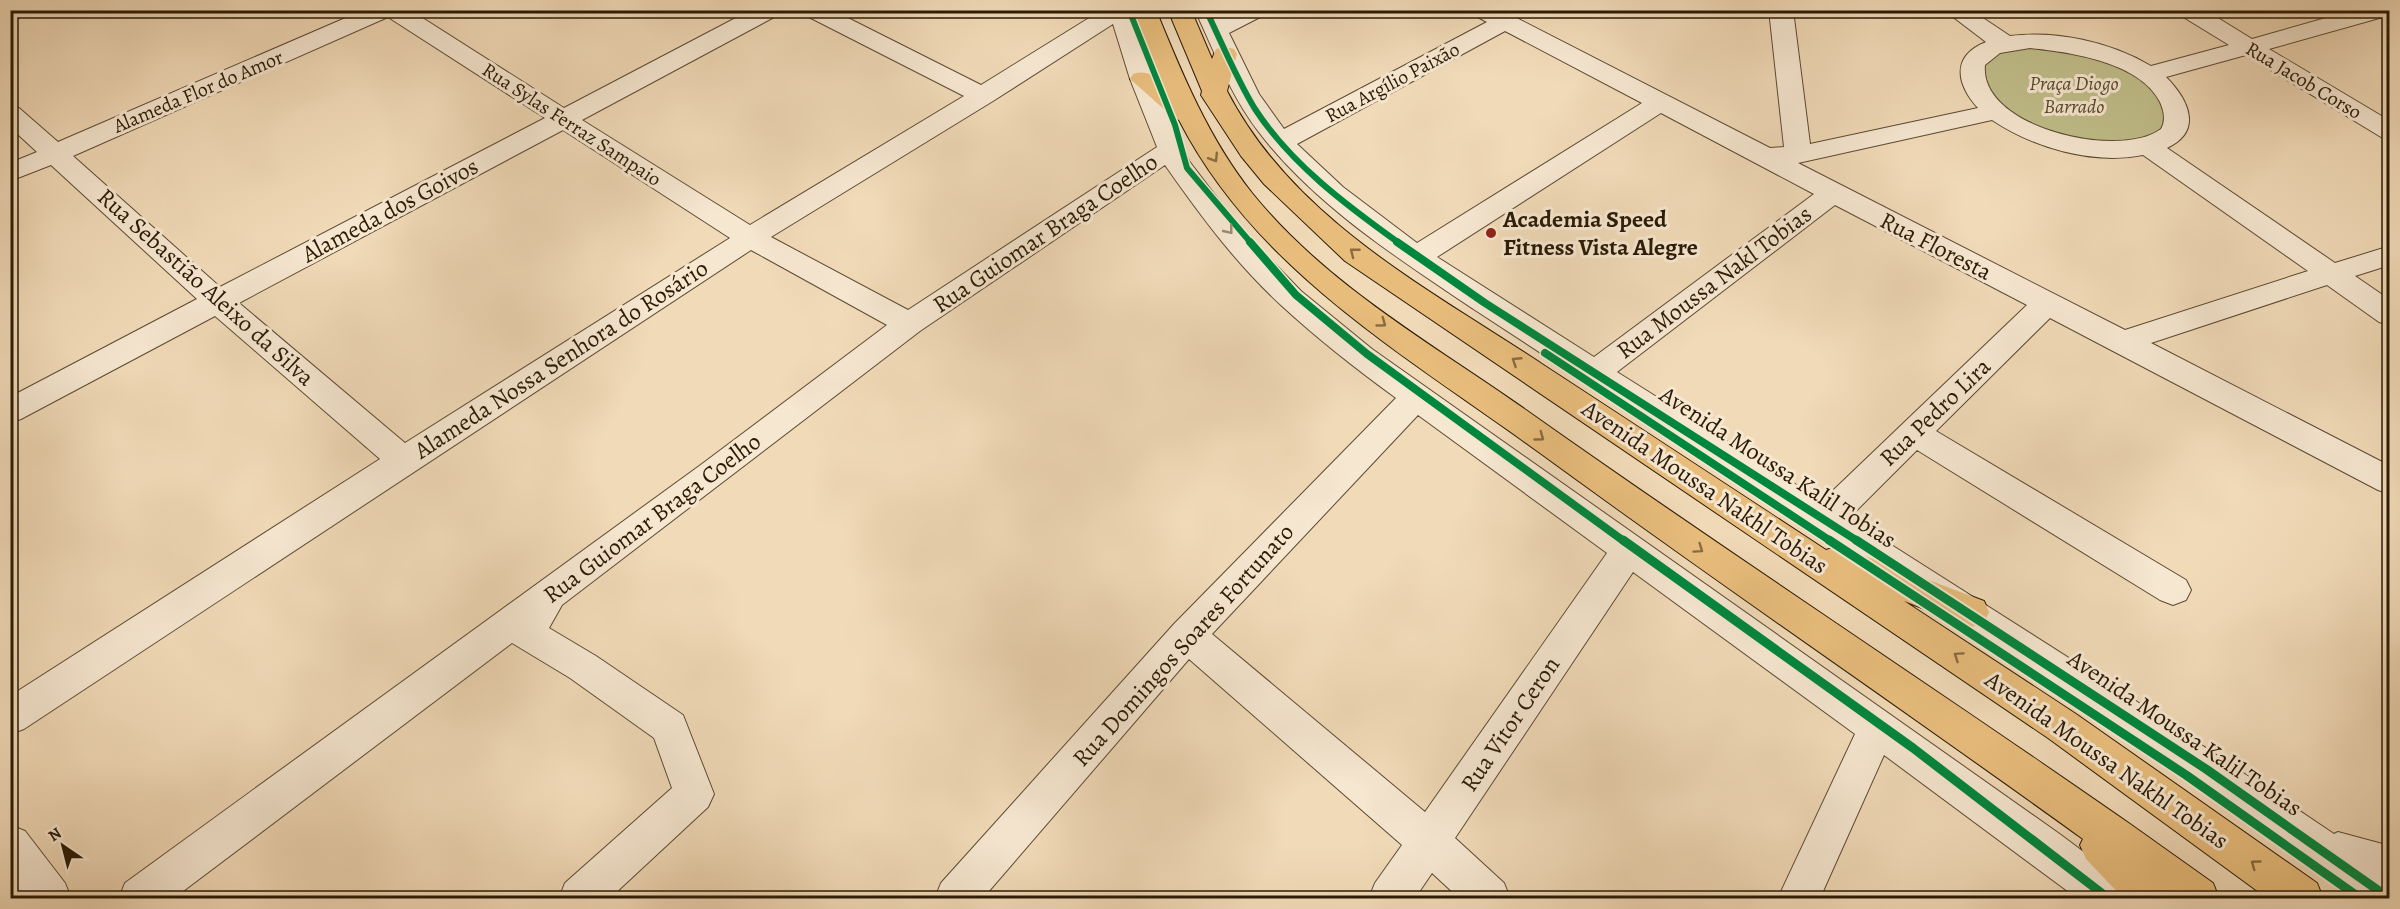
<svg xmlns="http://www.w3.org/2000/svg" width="2400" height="909" font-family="Alegreya,serif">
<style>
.green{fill:#c0be8b;stroke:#756c48;stroke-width:1.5}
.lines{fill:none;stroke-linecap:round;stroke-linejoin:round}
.minor-casing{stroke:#5c4a32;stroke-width:2}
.major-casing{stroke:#2a1a05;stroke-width:2}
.minor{fill:#f6e7d1;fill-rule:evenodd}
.major{fill:#e8bd7c;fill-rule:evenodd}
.cycleway-far2-casing{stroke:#f6e7d1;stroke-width:9}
.cycleway-far1-casing{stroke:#f6e7d1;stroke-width:11}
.cycleway-casing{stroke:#f6e7d1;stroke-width:13}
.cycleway-far2{stroke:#00873e;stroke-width:6}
.cycleway-far1{stroke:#00873e;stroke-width:8}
.cycleway{stroke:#00873e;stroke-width:9}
.oneway{stroke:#896c40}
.oneway2{stroke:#9a8b75}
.poi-dot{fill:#8f2418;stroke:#f6e7d1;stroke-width:2}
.labels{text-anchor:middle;stroke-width:6;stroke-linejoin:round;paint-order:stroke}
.far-street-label{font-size:20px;fill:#2a1a05;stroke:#f6e7d1}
.far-park-label{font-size:20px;font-style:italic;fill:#574b2d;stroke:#f6e7d1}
.street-label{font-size:24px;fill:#2a1a05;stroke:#f6e7d1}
.poi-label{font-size:24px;font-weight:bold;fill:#2a1a05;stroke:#f6e7d1;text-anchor:start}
</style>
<rect width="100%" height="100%" fill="#f1dab8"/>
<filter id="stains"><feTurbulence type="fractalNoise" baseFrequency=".00333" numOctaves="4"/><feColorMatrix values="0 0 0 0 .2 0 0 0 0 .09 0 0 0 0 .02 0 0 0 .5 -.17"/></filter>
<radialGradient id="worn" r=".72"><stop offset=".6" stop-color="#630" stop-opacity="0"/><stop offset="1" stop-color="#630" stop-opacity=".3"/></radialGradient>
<path class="green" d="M2042 43 2120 63 2166 96V135L2100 147 2028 127 1978 87 1986 55Z"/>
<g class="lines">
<defs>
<path id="minor" d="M10 10H29L26 15 10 21Z
M364 10H410L564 108 751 10H781L778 15 582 120 750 225 964 96 805 15 802 10H832L981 85 1102 10H1133L1154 79 1189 161 1241 229 1301 291 1372 349 2061 835 2125 883 2131 898H2077L1884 755 1820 898H1778L1855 734 1633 572 1455 838 1504 883 1510 898H1459L1432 873 1415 898H1369L1375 883 1402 845 1189 659 983 898H935L941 883 1174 624 1396 398C1356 369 1318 339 1282 306 1237 265 1200 215 1165 165L920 331 562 605 549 628 596 656 683 715 714 794 708 807 610 898H559L565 883 672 788 654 738 570 678 512 643 174 898H119L125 883 702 464 887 325 751 250 24 729 10 734V696L380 459 215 316 21 419 10 423V397L197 299 51 165 10 181V163L37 152 10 127V105L19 108 58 142ZM388 17 545 118 220 287 73 156ZM1113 24 1130 79 1157 147 908 310 771 237 993 101ZM563 130 730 238 405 443 239 303ZM1418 415 1607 553 1425 812 1212 634Z
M1195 10H1218L1222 18 1237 10H1267L1264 15 1229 33 1259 94 1284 129 1487 22 1474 15 1471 10H1501L1770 148 1784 147 1769 10H1793L1810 144 1978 108C1956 84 1951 56 1986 42L1944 10H1971L2010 36C2056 30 2111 42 2151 66L2229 45 2180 15 2177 10H2205L2252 39 2354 10H2390V15L2269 49 2390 121V140L2381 137 2246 55 2166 77C2188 99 2204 131 2167 148L2335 263 2390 246V265L2355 276 2390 300V325L2379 322 2327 285 2151 343 2390 466V494L2378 490 2050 318 1936 431 2186 580 2191 590 2186 600 2173 605 2160 600 1917 450 1849 518 2127 695 2334 834 2338 832 2390 846V898H2354L2100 719 1475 310C1399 259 1314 205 1258 131 1230 94 1214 51 1195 10ZM1505 31 1642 103 1417 243 1343 187 1297 144ZM2030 48C2070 52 2140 62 2160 102 2164 111 2166 121 2161 129 2120 160 1979 128 1985 65L2000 53ZM1661 113 1814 194 1594 357 1437 257ZM1992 120C2034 148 2093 165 2143 155L2308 271 2125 330 1798 163ZM1835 205 2027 305 1822 501 1617 372Z
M10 825 25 831 65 883 71 898H24L10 880Z"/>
<path id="major" d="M1133 10H1156C1182 74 1209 139 1252 193 1325 284 1432 344 1526 410 1725 551 1929 684 2130 824L2213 883 2219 898H2123L2086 859 2080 845 2083 839C1903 709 1719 584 1540 453 1407 356 1256 271 1179 120L1174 118 1130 79 1133 74C1147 70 1152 75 1162 83Z
M1168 10H1191L1212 59 1216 49 1225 47 1234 49 1237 54 1227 91C1293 219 1427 288 1542 364 1637 426 1732 488 1826 550L1839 546 1984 601 1989 612 1984 623 1971 627 1904 601 2076 714 2317 883 2323 898H2267L2048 738 1345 261 1264 184 1241 156 1201 95 1202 91Z"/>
</defs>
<use href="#minor" class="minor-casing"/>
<use href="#major" class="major-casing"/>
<use href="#minor" class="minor"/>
<use href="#major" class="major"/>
<defs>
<path id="cycleway-far2" d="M1129 10 1175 125 1187 168 1251 243
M1206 10C1222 43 1236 78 1255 109 1291 164 1346 205 1399 243"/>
<path id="cycleway-far1" d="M1250 242 1296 295 1367 354 1625 542
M1397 242 1485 303 1859 542
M1545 353 1832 542"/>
<path id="cycleway" d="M1623 540 1913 748 2108 898
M1829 540 2186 775 2360 898
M1856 540 2206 769 2389 898"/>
</defs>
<use href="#cycleway-far2" class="cycleway-far2-casing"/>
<use href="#cycleway-far1" class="cycleway-far1-casing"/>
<use href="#cycleway" class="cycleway-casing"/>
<use href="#cycleway-far2" class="cycleway-far2"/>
<use href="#cycleway-far1" class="cycleway-far1"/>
<use href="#cycleway" class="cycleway"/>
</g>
<defs><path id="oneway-chevron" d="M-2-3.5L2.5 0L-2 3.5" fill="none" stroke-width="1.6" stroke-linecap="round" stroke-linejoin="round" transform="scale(1.5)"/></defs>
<g class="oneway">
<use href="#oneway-chevron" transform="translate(1214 158) rotate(58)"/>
<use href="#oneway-chevron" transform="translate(1354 252) rotate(-142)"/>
<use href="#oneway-chevron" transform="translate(1382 323) rotate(36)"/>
<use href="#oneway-chevron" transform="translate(1516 361) rotate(-147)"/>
<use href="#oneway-chevron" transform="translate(1540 437) rotate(36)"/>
<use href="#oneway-chevron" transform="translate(1699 549) rotate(35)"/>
<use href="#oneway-chevron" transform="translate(1958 656) rotate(-146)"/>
<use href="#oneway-chevron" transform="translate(2255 864) rotate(-144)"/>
</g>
<use class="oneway2" href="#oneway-chevron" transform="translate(1229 230) rotate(51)"/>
<circle class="poi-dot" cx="1491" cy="233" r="6"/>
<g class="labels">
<g class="far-street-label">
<text transform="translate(2304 80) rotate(31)" y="7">Rua Jacob Corso</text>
<text transform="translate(1392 82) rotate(-28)" y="7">Rua Argílio Paixão</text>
<text transform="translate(198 91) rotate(-23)" y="7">Alameda Flor do Amor</text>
<text transform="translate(572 124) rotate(33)" y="7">Rua Sylas Ferraz Sampaio</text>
</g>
<g class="far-park-label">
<text x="2074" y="90">Praça Diogo<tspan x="2074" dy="23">Barrado</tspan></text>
</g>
<g class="street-label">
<text transform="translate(390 210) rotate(-28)" y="8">Alameda dos Goivos</text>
<text transform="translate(1045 233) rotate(-34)" y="8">Rua Guiomar Braga Coelho</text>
<text transform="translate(1936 246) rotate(27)" y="8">Rua Floresta</text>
<text transform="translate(1714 282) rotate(-37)" y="8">Rua Moussa Nakl Tobias</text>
<text transform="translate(206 287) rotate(42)" y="8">Rua Sebastião Aleixo da Silva</text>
<text transform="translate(561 359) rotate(-33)" y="8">Alameda Nossa Senhora do Rosário</text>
<text transform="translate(1935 412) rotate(-44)" y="8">Rua Pedro Lira</text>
<text transform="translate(1778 467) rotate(33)" y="8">Avenida Moussa Kalil Tobias</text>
<text transform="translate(1705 487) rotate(34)" y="8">Avenida Moussa Nakhl Tobias</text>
<text transform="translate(652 518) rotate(-37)" y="8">Rua Guiomar Braga Coelho</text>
<text transform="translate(1183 645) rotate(-48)" y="8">Rua Domingos Soares Fortunato</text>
<text transform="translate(1510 724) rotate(-56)" y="8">Rua Vitor Ceron</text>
<text transform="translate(2185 733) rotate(34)" y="8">Avenida Moussa Kalil Tobias</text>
<text transform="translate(2107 760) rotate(35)" y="8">Avenida Moussa Nakhl Tobias</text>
</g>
<g class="poi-label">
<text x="1503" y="227">Academia Speed<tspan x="1503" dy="28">Fitness Vista Alegre</tspan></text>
</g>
</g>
<rect width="2400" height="909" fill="none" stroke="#f1dab8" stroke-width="36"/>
<rect x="12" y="12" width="2376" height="885" fill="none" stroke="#2a1a05" stroke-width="3"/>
<rect x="18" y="18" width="2364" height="873" fill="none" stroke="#2a1a05" stroke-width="1.5"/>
<g transform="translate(63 846) rotate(325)" stroke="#f6e7d1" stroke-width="4.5" paint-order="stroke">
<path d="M0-4.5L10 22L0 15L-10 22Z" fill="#2a1a05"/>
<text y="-9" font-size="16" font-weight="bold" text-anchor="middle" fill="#2a1a05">N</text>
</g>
<rect width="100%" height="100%" filter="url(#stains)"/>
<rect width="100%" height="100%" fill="url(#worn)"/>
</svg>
